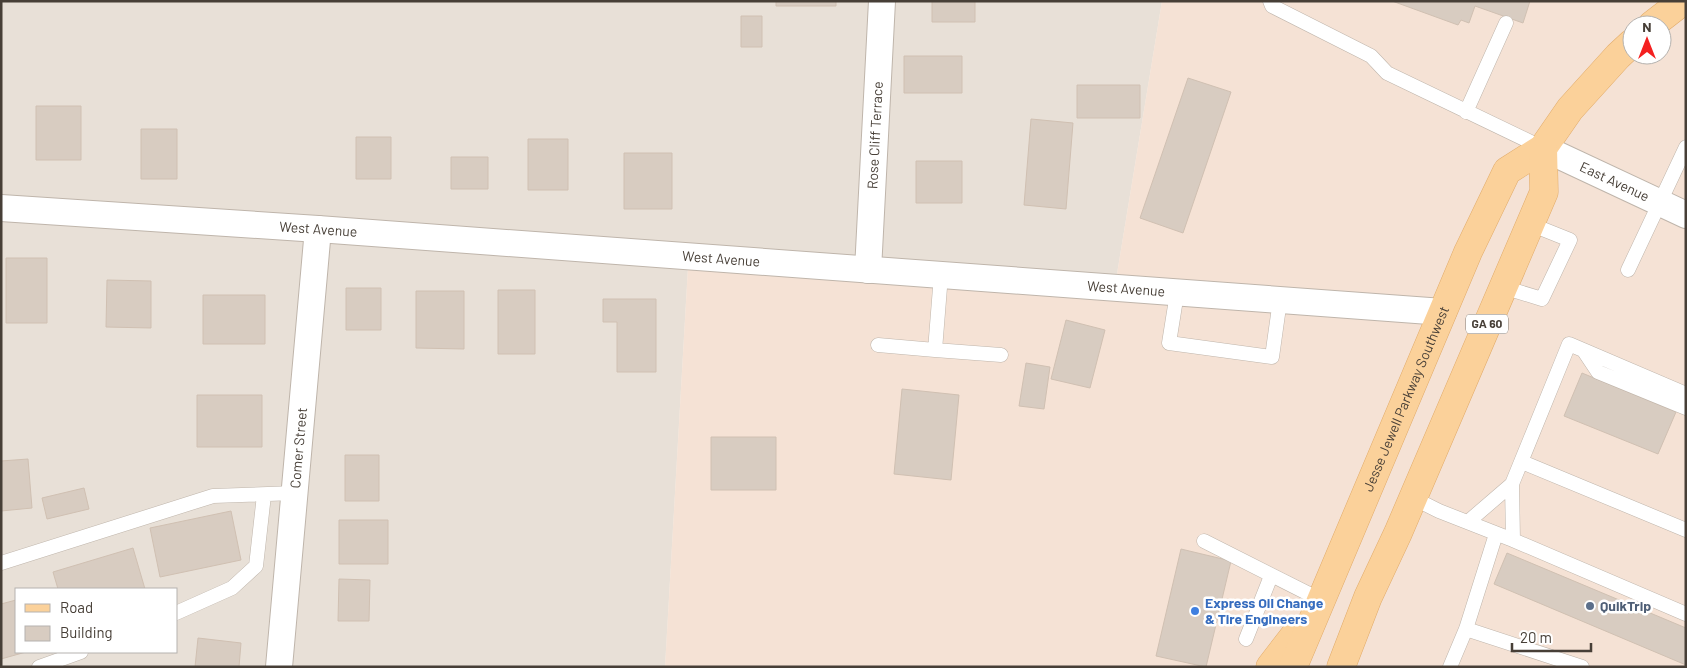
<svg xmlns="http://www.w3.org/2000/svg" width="1687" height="668" font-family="Barlow,sans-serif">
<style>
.residential{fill:#e8e0d7;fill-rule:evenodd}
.commercial{fill:#f5e2d5;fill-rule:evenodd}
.building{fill:#d8ccc1;stroke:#d0c0b2}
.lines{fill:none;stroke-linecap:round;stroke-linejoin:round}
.service-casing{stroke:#bfb5ab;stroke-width:15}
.minor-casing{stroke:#bfb5ab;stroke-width:28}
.primary-casing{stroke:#e1ab6a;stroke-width:29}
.service{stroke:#fff;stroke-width:14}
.minor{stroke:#fff;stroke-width:26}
.primary{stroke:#fbd19a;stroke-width:28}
.service-dot{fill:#5c6f8a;stroke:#fff;stroke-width:2}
.shop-dot{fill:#3f7fe0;stroke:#fff;stroke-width:2}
.labels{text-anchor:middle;stroke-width:5;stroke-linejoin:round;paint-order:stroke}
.shield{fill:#fff;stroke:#7e7973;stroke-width:1}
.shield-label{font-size:12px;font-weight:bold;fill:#473f37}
.street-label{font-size:14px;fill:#473f37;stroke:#fff}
.shop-label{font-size:14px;font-weight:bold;fill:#366cbe;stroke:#fff;text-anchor:start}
.service-label{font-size:14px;font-weight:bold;fill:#4e5e75;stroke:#fff;text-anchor:start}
</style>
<rect width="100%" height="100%" fill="#f4efe9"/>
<path class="residential" d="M1 1H1162L1114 292 688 267 665 667H1ZM16 589H176V652H16Z"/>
<path class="commercial" d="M1162 1H1686V667H665L688 267 1114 292ZM1632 25H1662V55H1632Z"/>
<path class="building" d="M776 1H836V6H776Z
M932 1H975V22H932Z
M1392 1H1530L1523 23 1475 6 1469 23 1461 20 1458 25Z
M741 16H762V47H741Z
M904 56H962V93H904Z
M1188 78 1231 92 1183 233 1140 218Z
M1077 85H1140V118H1077Z
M36 106H81V160H36Z
M1031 119 1073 123 1066 209 1024 205Z
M141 129H177V179H141Z
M356 137H391V179H356Z
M528 139H568V190H528Z
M624 153H672V209H624Z
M451 157H488V189H451Z
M916 161H962V203H916Z
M6 258H47V323H6Z
M107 280 151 281V328L106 327Z
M346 288H381V330H346Z
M498 290H535V354H498Z
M416 291H464V349L416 348Z
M203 295H265V344H203Z
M603 299H656V372H617V322H603Z
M1066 320 1105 330 1090 388 1051 379Z
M1026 363 1050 367 1044 409 1019 406Z
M1582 373 1676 412 1658 454 1564 416Z
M902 389 959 395 951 480 894 474Z
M197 395H262V447H197Z
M711 437H776V490H711Z
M345 455H379V501H345Z
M28 459 32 508 1 511V461Z
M84 488 89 509 47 519 42 498Z
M231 511 241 560 160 577 150 528Z
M339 520H388V564H339Z
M133 548 145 589H58L53 572Z
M1181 549 1231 561 1206 667 1156 656Z
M1507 553 1686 628V665L1494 584Z
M339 579 370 580 369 621H338Z
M16 600V652H26L1 659V604Z
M198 638 241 643 239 667H195Z"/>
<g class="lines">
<defs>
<path id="service" d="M1270 1 1272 6 1371 56 1387 73 1543 148
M1466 112 1506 23
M1628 270 1686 147
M1503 287 1542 299 1570 240 1530 224
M1177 293 1169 343 1272 357 1280 300
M878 345 935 350 941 275
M935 350 1001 355
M1584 351 1598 372 1686 408
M1522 462 1686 530
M1512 484 1513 540
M1413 498 1439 511 1513 540 1686 614
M1469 521 1512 484 1569 344 1686 394
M1204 541 1321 600
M1 563 213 496 295 493
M176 613 232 588 256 566 264 495
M1466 629 1582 667
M1246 639 1271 576
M39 667 81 652
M1450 667 1466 629 1496 534"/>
<g id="minor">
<path id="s1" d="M1543 148 1686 215"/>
<path id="s2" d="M1 208 318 229 1443 312"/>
<path id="s3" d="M868 270 882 1"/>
<path id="s4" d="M279 667 318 229"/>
</g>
<g id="primary">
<path d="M1652 25 1683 1"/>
<path d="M1270 667 1297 632"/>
<path id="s5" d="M1293 667 1468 252 1507 171 1543 148 1570 109 1618 56 1632 43"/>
<path d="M1341 667 1368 597 1398 533 1544 192 1543 148"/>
</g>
</defs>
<use href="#service" class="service-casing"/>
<use href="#minor" class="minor-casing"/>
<use href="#primary" class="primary-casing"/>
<use href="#service" class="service"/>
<use href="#minor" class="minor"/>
<use href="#primary" class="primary"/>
</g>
<circle class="service-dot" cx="1590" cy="606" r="5"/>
<circle class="shop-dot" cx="1195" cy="611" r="5"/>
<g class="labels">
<rect class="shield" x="1466" y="314.5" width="42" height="19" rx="4"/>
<g class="shield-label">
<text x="1487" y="328">GA 60</text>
</g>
<g class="street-label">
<text dy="5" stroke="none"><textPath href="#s3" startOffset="135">Rose Cliff Terrace</textPath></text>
<text dy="5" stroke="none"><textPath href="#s1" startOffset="79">East Avenue</textPath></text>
<text dy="5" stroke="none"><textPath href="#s2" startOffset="318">West Avenue</textPath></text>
<text dy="5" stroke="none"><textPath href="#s2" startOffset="722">West Avenue</textPath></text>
<text dy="5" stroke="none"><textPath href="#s2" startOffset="1128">West Avenue</textPath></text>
<text dy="5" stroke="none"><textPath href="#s5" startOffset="291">Jesse Jewell Parkway Southwest</textPath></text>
<text dy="5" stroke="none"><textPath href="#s4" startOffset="220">Comer Street</textPath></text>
</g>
<g class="shop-label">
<text x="1205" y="608">Express Oil Change<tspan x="1205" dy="16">&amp; Tire Engineers</tspan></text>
</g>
<g class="service-label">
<text x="1600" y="611">QuikTrip</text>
</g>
</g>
<rect width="1687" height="668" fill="none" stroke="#473f37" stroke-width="5"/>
<rect x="15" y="588" width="162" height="65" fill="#ffffff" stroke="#b5b2af"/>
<rect x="25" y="604" width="25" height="8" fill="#fbd19a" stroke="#b5b2af"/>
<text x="60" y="613" font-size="15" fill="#473f37">Road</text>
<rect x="25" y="626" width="25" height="15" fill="#d8ccc1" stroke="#b5b2af"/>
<text x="60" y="638" font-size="15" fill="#473f37">Building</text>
<g transform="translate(1647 40)"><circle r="24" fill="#ffffff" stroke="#b5b2af"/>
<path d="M0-4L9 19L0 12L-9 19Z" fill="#f42020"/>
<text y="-8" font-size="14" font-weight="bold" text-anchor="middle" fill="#473f37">N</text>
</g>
<path d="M1512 643v8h79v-8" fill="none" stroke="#473f37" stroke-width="2.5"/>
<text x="1520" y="643" font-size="15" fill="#473f37" stroke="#ffffff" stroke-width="4" paint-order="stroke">20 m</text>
</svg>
